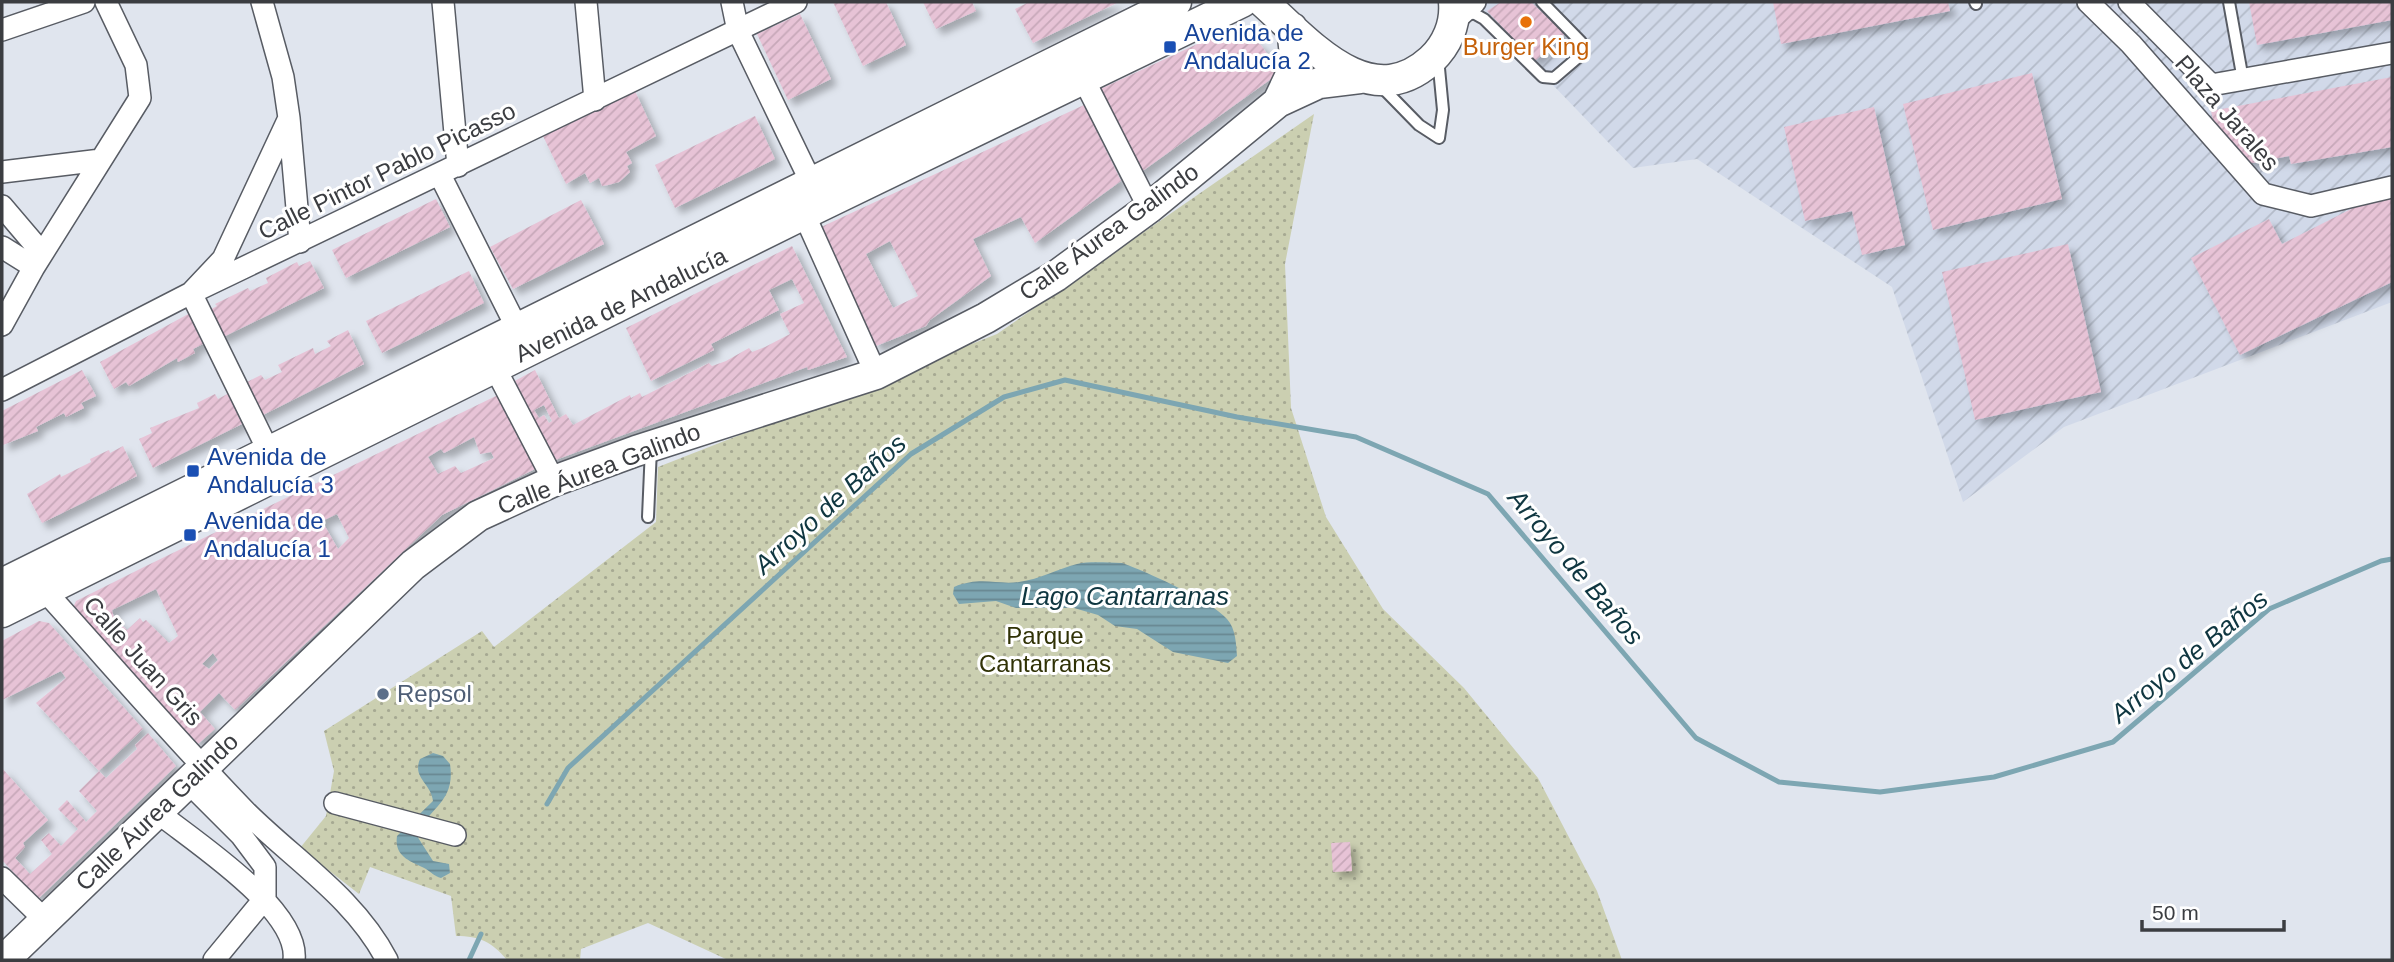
<svg xmlns="http://www.w3.org/2000/svg" width="2394" height="962" font-family="Helvetica,sans-serif">
<style>
.industrial{fill:url(#industrial-furrows)}
.park{fill:url(#park-dots)}
.water{fill:url(#water-rules)}
.lines{fill:none;stroke-linecap:round;stroke-linejoin:round}
.stream{stroke:#7da6b2;stroke-width:5}
.building{fill:url(#building-hatch);fill-rule:evenodd;filter:url(#shadow)}
.lane-casing{stroke:#585c64;stroke-width:14}
.street-casing{stroke:#585c64;stroke-width:24}
.secondary-casing{stroke:#585c64;stroke-width:33}
.lane{stroke:#fff;stroke-width:10}
.street{stroke:#fff;stroke-width:21}
.secondary{stroke:#fff;stroke-width:30}
.food-dot{fill:#e8710a;stroke:#fff;stroke-width:2.5}
.transit-dot{fill:#1a4fb4;stroke:#fff;stroke-width:2.5}
.service-dot{fill:#5c6f8a;stroke:#fff;stroke-width:2.5}
.labels{text-anchor:middle;stroke-width:6;stroke-linejoin:round;paint-order:stroke}
.transit-label{font-size:24px;fill:#164399;stroke:#fff;text-anchor:start}
.food-label{font-size:24px;fill:#c56008;stroke:#fff}
.street-label{font-size:24px;fill:#3b3d41;stroke:#fff}
.park-label{font-size:24px;fill:#303206;stroke:#fff}
.service-label{font-size:24px;fill:#4e5e75;stroke:#fff;text-anchor:start}
.water-label{font-size:26px;font-style:italic;fill:#0f3640;stroke:#fff}
</style>
<defs>
<pattern id="industrial-furrows" width="10" height="10" patternUnits="userSpaceOnUse" patternTransform="scale(1.75)"><rect width="10" height="10" fill="#d1d9e9"/><path d="M-1 1l2-2M0 10L10 0M9 11l2-2" fill="none" stroke="#b4bbc9"/></pattern>
<pattern id="park-dots" width="8" height="8" patternUnits="userSpaceOnUse" patternTransform="scale(1.75)"><rect width="8" height="8" fill="#cbcfb1"/><path d="M2 2h.1M6 6h.1" fill="none" stroke="#a6a992" stroke-width="1.8" stroke-linecap="round"/></pattern>
<pattern id="water-rules" width="6" height="5" patternUnits="userSpaceOnUse" patternTransform="scale(1.75)"><rect width="6" height="5" fill="#7da6b2"/><path d="M0 2.5h6" fill="none" stroke="#688892"/></pattern>
<pattern id="building-hatch" width="6" height="6" patternUnits="userSpaceOnUse" patternTransform="scale(1.75)"><rect width="6" height="6" fill="#e7c3d6"/><path d="M-1 1l2-2M0 6l6-6M5 7l2-2" fill="none" stroke="#c7a8b9"/></pattern>
<filter id="shadow"><feDropShadow dx="6" dy="6" stdDeviation="3.5" flood-color="#0004"/></filter>
</defs>
<rect width="100%" height="100%" fill="#e0e5ee"/>
<path class="industrial" d="M1473 2H2392V302L2064 427 1963 502 1892 287 1697 159 1633 168Z"/>
<path class="park" d="M1314 114 1285 264 1291 408 1326 517 1383 609 1464 688 1538 778 1597 891 1622 960H728L648 923 581 949 580 960H507C492 942 480 936 456 936L451 896 370 867 359 894 300 848 326 816 334 771 324 731 482 631 494 647 656 522 658 467 997 334Z"/>
<path class="water" d="M1122 563C1145 571 1212 601 1227 619 1236 629 1236 644 1237 656L1228 663 1173 652 1137 629 1115 626 1098 615 1074 608H1016L996 601 959 604 953 594 954 587C981 576 996 585 1019 582 1040 579 1058 569 1077 564 1091 561 1108 563 1122 563Z
M433 753 443 756 450 764C456 803 428 807 417 836L433 861 449 864 450 873 441 878C434 876 432 873 426 869 410 861 394 857 397 836L433 801C431 783 412 778 420 759Z"/>
<g class="lines">
<path class="stream" d="M547 804 568 768 911 454 1004 397 1065 380 1237 417 1356 437 1488 494 1696 738 1779 782 1880 792 1994 777 2113 742 2269 609 2381 561 2392 559
M469 960 481 934"/>
</g>
<path class="building" d="M833 2H886L906 45 863 66Z
M923 2H972L976 11 936 29Z
M1029 2H1119L1033 43 1015 9Z
M1501 2H1531L1565 34 1535 61 1487 11Z
M1773 2H1948L1950 11 1781 44Z
M2249 2H2392V20L2257 45Z
M800 14 831 79 788 100 757 34Z
M1234 27 1261 45 1278 69 1271 79 1137 175 1096 91Z
M2032 73 2062 199 1933 230 1903 104Z
M2392 77V147L2291 164 2289 156 2247 164 2214 125 2211 111Z
M634 89 656 136 626 152 632 163 627 166 630 172 619 182 608 185 602 186 599 178 590 183 585 173 566 184 543 136Z
M1084 105 1121 181 1035 243 1021 217 973 239 991 276 930 320 926 326 876 346 817 229ZM890 241 918 296 893 308 866 254Z
M1874 107 1905 245 1862 255 1852 211 1805 221 1784 127Z
M755 116 775 159 675 208 655 165Z
M2392 196V282L2240 355 2191 258 2269 219 2282 244 2359 205Z
M436 199 450 227 346 278 332 250Z
M581 200 604 244 513 289 490 247Z
M2068 244 2101 392 1975 420 1942 272Z
M792 246 847 357 808 370 807 367 550 462 511 383 535 370 559 418 566 414 573 425 630 395 631 398 640 393 642 397 709 363 712 366 726 361 749 348 752 352 765 347 790 334 780 314 804 303 792 279 769 290 779 310 711 344 714 350 651 381 626 328ZM544 405 552 421 549 423 544 415 539 418 534 410Z
M310 261 324 288 219 339 206 312 217 306 215 304 248 288 250 291 268 283 266 278 297 262 299 266Z
M469 271 484 303 382 353 366 321Z
M192 312 207 342 193 349 195 353 178 362 177 358 129 386 126 382 114 389 100 362Z
M348 330 364 364 259 417 243 384 261 375 265 380 282 372 278 365 313 348 315 354 331 346 327 341Z
M82 370 96 396 81 403 84 408 66 417 64 413 36 427 38 431 3 445 2 411Z
M231 392 246 422 153 468 139 439 152 433 150 428 199 408 197 403 215 394 218 399Z
M498 395 535 469 442 515 235 710 219 693 200 712 215 729 198 744 72 610 76 601 146 566ZM474 437 480 454 491 452 494 458 461 473 455 466 438 474 428 457 441 449 444 453ZM337 514 349 538 338 549 322 521ZM156 589 178 636 169 643 146 620 143 622 140 618 127 630 114 618 112 610ZM213 653 218 660 209 669 202 664Z
M123 446 137 476 42 523 27 494 60 474 61 477 91 462 90 459 109 450 110 453Z
M39 621 49 623 143 729 99 771 36 703 66 678 61 671 2 700V641Z
M148 733 176 766 38 899 2 860V768L48 820 23 843 25 847 15 858 30 874 52 854 41 840 49 833 61 846 78 829 58 809 67 800 86 822 97 811 79 791 99 771 106 778 137 749 135 745Z
M1350 842 1352 871 1333 872 1331 843Z"/>
<g class="lines">
<defs>
<path id="lane" d="M1975 2 1976 4
M2229 2 2243 80
M1464 13 1475 14 1484 19 1543 77 1554 78 1582 54 1581 42 1542 2
M1379 84 1419 125 1439 138 1443 110 1438 58
M648 517 651 448"/>
<path id="street" d="M262 2 283 77 289 118 300 242
M443 2 458 166
M586 2 595 100
M732 2 738 31 811 182
M2088 2 2131 44 2263 194 2311 206 2392 187
M2129 2 2211 85 2392 53
M1454 21 1475 2
M2 30 84 2
M1083 78 1149 208
M2 172 101 160
M440 175 517 328
M2 206 42 253
M804 214 876 374
M2 247 34 267
M2 325 34 267 140 98 136 65 106 2
M495 368 554 481
M2 390 191 293 796 2
M269 452 191 293 223 259 289 118
M45 591C111 664 176 740 245 811 294 860 355 898 387 960
M187 781 241 835 265 867V898
M335 803 455 835
M156 811C193 841 300 909 294 960
M2 878 46 921
M214 960 265 898"/>
<path id="secondary" d="M1263 2C1308 42 1369 116 1431 60 1447 45 1456 24 1454 2
M1278 102 1296 64 1292 28
M2 584 1176 2
M2 612 804 214 1242 2
M4 960 413 565 478 516 554 481 636 451 876 374 986 318 1056 276 1149 208 1278 102 1319 83 1360 78"/>
</defs>
<use href="#lane" class="lane-casing"/>
<use href="#street" class="street-casing"/>
<use href="#secondary" class="secondary-casing"/>
<use href="#lane" class="lane"/>
<use href="#street" class="street"/>
<use href="#secondary" class="secondary"/>
</g>
<circle class="food-dot" cx="1526" cy="22" r="7"/>
<g class="transit-dot">
<rect x="1163" y="40" width="14" height="14" rx="3.5"/>
<rect x="186" y="464" width="14" height="14" rx="3.5"/>
<rect x="183" y="528" width="14" height="14" rx="3.5"/>
</g>
<circle class="service-dot" cx="383" cy="694" r="7"/>
<g class="labels">
<g class="transit-label">
<text x="1184" y="41">Avenida de<tspan x="1184" dy="28">Andalucía 2</tspan></text>
<text x="207" y="465">Avenida de<tspan x="207" dy="28">Andalucía 3</tspan></text>
<text x="204" y="529">Avenida de<tspan x="204" dy="28">Andalucía 1</tspan></text>
</g>
<g class="food-label">
<text x="1526" y="55">Burger King</text>
</g>
<g class="street-label">
<text transform="translate(2227 113) rotate(49)" y="8">Plaza Jarales</text>
<text transform="translate(387 171) rotate(-26)" y="8">Calle Pintor Pablo Picasso</text>
<text transform="translate(1109 232) rotate(-36)" y="8">Calle Áurea Galindo</text>
<text transform="translate(621 305) rotate(-26)" y="8">Avenida de Andalucía</text>
<text transform="translate(599 469) rotate(-21)" y="8">Calle Áurea Galindo</text>
<text transform="translate(143 661) rotate(48)" y="8">Calle Juan Gris</text>
<text transform="translate(157 812) rotate(-44)" y="8">Calle Áurea Galindo</text>
</g>
<g class="park-label">
<text x="1045" y="644">Parque<tspan x="1045" dy="28">Cantarranas</tspan></text>
</g>
<g class="service-label">
<text x="397" y="702">Repsol</text>
</g>
<g class="water-label">
<text transform="translate(830 504) rotate(-42)" y="9">Arroyo de Baños</text>
<text transform="translate(1576 567) rotate(50)" y="9">Arroyo de Baños</text>
<text x="1125" y="605">Lago Cantarranas</text>
<text transform="translate(2189 656) rotate(-39)" y="9">Arroyo de Baños</text>
</g>
</g>
<rect width="2394" height="962" fill="none" stroke="#3b3d41" stroke-width="7"/>
<path d="M2142 920v10h142v-10" fill="none" stroke="#3b3d41" stroke-width="3.5"/>
<text x="2152" y="920" font-size="21" fill="#3b3d41" stroke="#ffffff" stroke-width="5" paint-order="stroke">50 m</text>
</svg>
